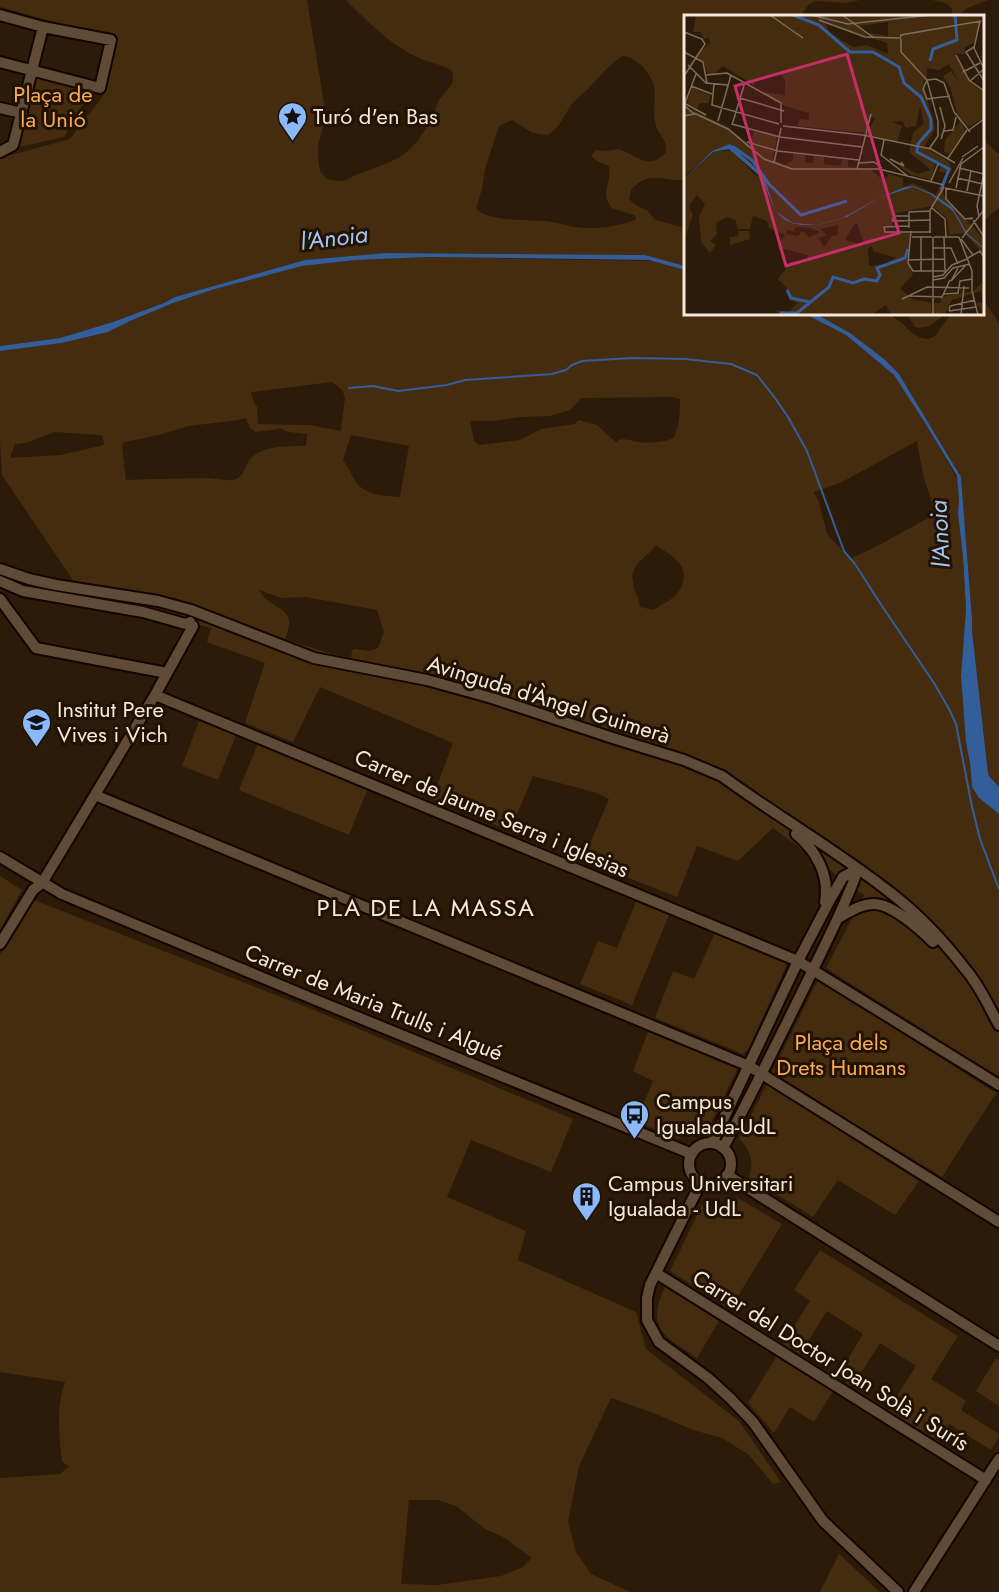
<svg xmlns="http://www.w3.org/2000/svg" width="999" height="1592" font-family="Jost,sans-serif">
<style>
.green{fill:#452c0f;fill-rule:evenodd}
.water{fill:#345e99}
.lines{fill:none;stroke-linecap:round;stroke-linejoin:round}
.stream{stroke:#345e99;stroke-width:2}
.minor-casing{stroke:#140500;stroke-width:14}
.minor{stroke:#5f4b37;stroke-width:10}
.labels{text-anchor:middle;stroke-width:6;stroke-linejoin:round;paint-order:stroke}
.park-label{font-size:22px;fill:#f9ac54;stroke:#221201}
.poi-label{font-size:22px;fill:#f4e8dc;stroke:#221201;text-anchor:start}
.street-label{font-size:22px;fill:#f4e8dc;stroke:#221201}
.water-label{font-size:24px;font-style:italic;fill:#a2c6f9;stroke:#221201}
.neighbourhood-label{font-size:24px;letter-spacing:1.5px;fill:#f4e8dc;stroke:#221201}
.inset-river{fill:none;stroke:#345e99;stroke-width:3}
.inset-road{fill:none;stroke:#7c6d5d;stroke-width:1.5}
.view{fill:#c72d68;fill-opacity:0.15;stroke:#c72d68;stroke-width:3}
.inset-edge{fill:none;stroke:#f4e8dc;stroke-width:3}
</style>
<rect width="100%" height="100%" fill="#2c1b08"/>
<path class="green" d="M0 0H307L326 115 318 145V160L320 171 327 179 339 181 346 180C366 169 397 164 412 147 420 139 428 126 433 116 436 111 436 104 440 99 447 88 456 87 452 71L448 68C439 64 430 63 421 59 389 44 370 24 346 0H860L846 3 815 1 808 5 801 16H686L685 180C663 182 649 169 631 190L629 199 634 204 648 211 655 220 685 228V266L645 255 386 253 305 260 175 297 164 303 113 322 60 338 0 346V158L70 139 103 96 115 46 105 33 65 25 0 7ZM623 56C631 57 637 61 643 67 663 89 650 103 656 126 659 135 668 141 666 152 650 172 636 155 619 149L607 151 596 150 591 156 599 162 609 166C612 185 599 193 612 208L634 215 636 217 635 220C616 227 594 230 574 227 564 225 553 221 542 221 520 219 498 222 478 211L476 208 482 189 485 169 499 126 512 120 533 133 548 135C560 127 564 116 571 105 576 98 583 94 588 89 600 77 608 64 623 56Z
M932 0H988L970 7 956 16H953C952 2 945 3 932 0Z
M35 78 92 91 81 107 64 137 15 148Z
M983 140 999 154V208L983 221Z
M427 257 656 261 685 270 686 314H805L846 335 895 376 934 438 958 480 959 499 958 514 963 557 966 609 961 676 966 743 970 763 972 787 979 798 999 814V1078L826 968 864 895 773 828 738 861 697 846 677 897 583 860 609 799 597 793 533 776 510 831 432 799 453 743 320 687 293 742 245 723 265 663 207 642 211 628 83 595 2 475 0 441V351L62 343 108 332 130 321 173 303 215 289 302 266 356 260ZM332 382 342 390 345 397 341 431 309 425 258 424 257 407 254 402 251 392ZM674 397 680 399V402L679 421 674 438C662 443 650 443 638 442 631 441 625 438 618 440L617 443 597 425 579 420 575 424 541 429 520 440 479 445 474 441 470 421H493L521 417 550 416 570 410 581 398ZM246 418 250 428 256 432C264 430 272 431 280 428L288 432 307 434 306 446C289 446 266 445 252 457 244 464 246 478 232 480 224 481 214 478 205 478 178 478 152 479 126 480L122 447 124 442 159 435 189 426 239 420ZM55 432 100 435 103 437 104 445 61 455 10 458 15 444C30 444 41 436 55 432ZM351 435 409 446 400 497C385 496 364 495 355 481 351 474 348 467 343 460ZM917 441 923 475 934 509 930 517 881 544 852 558 848 557 827 534 819 502 814 492 840 483ZM656 546C671 554 690 565 682 585 680 590 678 594 674 597 668 602 660 605 654 610L640 607C639 598 634 591 633 582 629 565 647 557 656 546ZM259 590 281 598 306 597 377 610 384 632 378 648 370 651 354 649 352 651 351 658 331 654 285 639C300 604 270 612 259 590Z
M983 299 999 323V787L989 776 988 773 972 631V619L961 477 899 374 850 333 816 314H889L903 324 912 333 921 338 929 339 935 336 951 314H982Z
M907 314H946C935 321 929 330 915 327Z
M199 721 236 735 218 780 182 766Z
M258 743 368 788 349 835 239 790Z
M0 876 22 890 0 930Z
M34 900 309 1008 573 1119 551 1172 471 1140 447 1197 526 1231 518 1260 636 1312 646 1349 739 1421 781 1482 773 1484 749 1455 722 1438 693 1430 656 1414 611 1398 579 1466 568 1521 576 1552 591 1574 628 1591 632 1592H0V1478L60 1474 69 1466 62 1462C59 1436 56 1407 65 1382L0 1372V955ZM409 1500H437L456 1506 485 1529 503 1537 532 1558 523 1567 501 1576 437 1585 401 1584Z
M636 902 669 915 632 1005 580 984 598 941 617 948Z
M715 933 786 963V966L748 1050 743 1054 655 1018 673 971 694 979Z
M818 980 996 1093 942 1177 858 1126 772 1072Z
M648 1032 738 1068 711 1123 693 1128 679 1139 636 1121 653 1081 633 1071Z
M767 1084 919 1181 895 1215 838 1180 813 1217 749 1177C754 1163 751 1149 739 1139Z
M736 1197 782 1224 730 1309 670 1271 702 1205C715 1209 725 1206 736 1197Z
M820 1250 958 1336 931 1379 966 1401 961 1410 999 1434V1437L991 1450 949 1424 939 1441 888 1410 916 1366 880 1343 852 1387 837 1377 863 1334 827 1311 800 1354 783 1344 810 1301 794 1290Z
M665 1287 719 1321 697 1358C665 1336 645 1329 665 1287Z
M776 1357 833 1391 814 1422 790 1407 774 1433 748 1403Z
M996 1358 999 1360V1406L976 1391Z
M839 1554 880 1592H820Z"/>
<path class="water" d="M386 253 645 255 685 266V270L649 260 510 258 427 257 356 260 302 266 215 289 173 303 130 321 108 332 62 343 0 351V346L60 338 113 322 164 303 175 297 305 260Z
M805 314H816L850 333 884 359 899 374 961 477 972 619V631L988 773 989 776 999 787V814L979 798 972 787 970 763 966 743 961 676 966 609 963 557 958 514 959 499 957 476 925 423 894 375 846 335Z"/>
<g class="lines">
<path class="stream" d="M349 388 373 386 398 391 447 385 465 380 552 374 566 370 572 365 582 361 632 358 685 359 731 364 757 375 775 398 788 417 807 451 844 551 855 564 882 606 934 683 949 709 956 724 972 807 980 839 999 889"/>
<defs>
<path id="minor" d="M0 15 43 27 111 40 100 88 0 62
M0 108 22 113
M0 152 13 145 43 27
M0 569 29 579 56 585 158 601 191 610 314 658 427 680 492 698 616 739 684 760 722 776C778 817 838 851 892 894 918 914 946 944 966 970 980 986 989 1007 999 1025
M0 581 23 591 143 612 182 623 187 624 190 622
M0 599 36 648 167 673
M155 695 798 961 999 1085
M95 795 749 1066 999 1222
M796 834C816 850 830 876 825 902
M0 857 62 894 311 998 692 1154
M838 918C849 912 861 904 874 904 892 904 920 929 933 942
M0 944 33 890 42 883 155 695 193 626
M712 1143 798 961 831 898 843 877 858 869
M689 1164a21 21 0 1 1 42 0a21 21 0 1 1-42 0Z
M723 1148C753 1092 781 1035 809 978 826 942 845 907 858 869
M727 1175 999 1346
M701 1182 650 1285 647 1298V1320L659 1342 708 1378 730 1398 753 1422 823 1521 898 1592
M656 1273 986 1480
M914 1592 999 1459"/>
</defs>
<use href="#minor" class="minor-casing"/>
<use href="#minor" class="minor"/>
</g>
<defs>
<symbol id="sight-pin" viewBox="-11 -11 22 30"><path d="M0 17L-7.5 6A9.5 9.5 0 1 1 7.5 6Z" fill="#8bbafc" stroke="#221201"/><path d="M0-6L1.8-2.2L6-1.7L2.9 1.2L3.7 5.4L0 3.3L-3.7 5.4L-2.9 1.2L-6-1.7L-1.8-2.2Z" fill="#111"/></symbol>
<symbol id="school-pin" viewBox="-11 -11 22 30"><path d="M0 17L-7.5 6A9.5 9.5 0 1 1 7.5 6Z" fill="#8bbafc" stroke="#221201"/><path d="M0-5L7-2L0 1L-7-2ZM-4 1L0 2.5L4 1V4Q0 6-4 4Z" fill="#111"/></symbol>
<symbol id="bus-pin" viewBox="-11 -11 22 30"><path d="M0 17L-7.5 6A9.5 9.5 0 1 1 7.5 6Z" fill="#8bbafc" stroke="#221201"/><path d="M-5-6H5V4H4V6H2V4H-2V6H-4V4H-5ZM-3.5-4V0h7V-4ZM-3.5 1.2v1.5H-2V1.2ZM2 1.2v1.5H3.5V1.2Z" fill="#111"/></symbol>
<symbol id="building-pin" viewBox="-11 -11 22 30"><path d="M0 17L-7.5 6A9.5 9.5 0 1 1 7.5 6Z" fill="#8bbafc" stroke="#221201"/><path d="M-4-6H4V6H1V3H-1V6H-4ZM-2.5-4.3h1.7v1.8h-1.7ZM.8-4.3h1.7v1.8H.8ZM-2.5-1h1.7V.8h-1.7ZM.8-1h1.7V.8H.8Z" fill="#111"/></symbol>
</defs>
<g fill-rule="evenodd">
<use href="#sight-pin" x="276" y="100" width="33" height="45"/>
<use href="#school-pin" x="20" y="706" width="33" height="45"/>
<use href="#bus-pin" x="618" y="1098" width="33" height="45"/>
<use href="#building-pin" x="570" y="1180" width="33" height="45"/>
</g>
<g class="labels">
<g class="park-label">
<text x="53" y="102">Plaça de<tspan x="53" dy="25">la Unió</tspan></text>
<text x="841" y="1050">Plaça dels<tspan x="841" dy="25">Drets Humans</tspan></text>
</g>
<g class="poi-label">
<text x="313" y="124">Turó d'en Bas</text>
<text x="57" y="717">Institut Pere<tspan x="57" dy="25">Vives i Vich</tspan></text>
<text x="656" y="1109">Campus<tspan x="656" dy="25">Igualada-UdL</tspan></text>
<text x="608" y="1191">Campus Universitari<tspan x="608" dy="25">Igualada - UdL</tspan></text>
</g>
<g class="street-label">
<text transform="translate(549 699) rotate(17)" y="8">Avinguda d'Àngel Guimerà</text>
<text transform="translate(492 813) rotate(23)" y="8">Carrer de Jaume Serra i Iglesias</text>
<text transform="translate(374 1002) rotate(22)" y="8">Carrer de Maria Trulls i Algué</text>
<text transform="translate(831 1360) rotate(32)" y="8">Carrer del Doctor Joan Solà i Surís</text>
</g>
<g class="water-label">
<text transform="translate(334 238) rotate(-7)" y="8">l'Anoia</text>
<text transform="translate(940 534) rotate(-93)" y="8">l'Anoia</text>
</g>
<g class="neighbourhood-label">
<text x="426" y="916">PLA DE LA MASSA</text>
</g>
</g>
<g transform="translate(684 15)">
<rect width="300" height="300" fill="#2c1b08"/>
<path d="M7 0H300L289 28 280 33 282 39H271L285 66 299 77 300 103 284 112 273 100 267 74 259 61 267 56 276 69 265 49 255 55 243 53V64L239 66 251 114 240 132 265 147 268 155 258 169 260 181 300 224V239L280 218 265 220 263 203 248 191 213 198 208 202V211H201L202 206 200 211V217L226 218 224 249 229 259 216 274 228 284 247 288 248 300H207L202 290 187 300H95L92 295 104 297 114 288 105 285 103 273 94 264 107 247 123 244 124 240 93 232 101 220 85 213 83 206 69 201 66 214H53L52 205 43 202 32 208 33 219 26 226 32 230 26 238 17 227 15 201 21 189 13 180 5 191 9 200 0 225V163L29 137 48 135 70 159 78 163 85 178 80 161 46 130 28 136 0 161V91L44 112 63 128 90 136 89 145 101 150 109 145V139L121 140 122 148H129L130 141 140 142V149L156 151 158 144 164 145V152L186 154 200 166 205 159 219 163V172L229 168 252 180 262 158 254 156 259 149 252 146 247 165 225 159 212 148 234 159 247 155 225 137 229 118 240 108 236 92 232 111 222 113 218 106 208 107 218 111 213 127 183 119 191 103 187 102 182 118 114 111 115 104 125 105V98L101 91 79 77 101 80V65L97 60 73 64 70 70 39 51 29 60 23 58 20 47 11 41 26 28 25 22 20 24 17 17H9L12 1ZM204 7V21L184 18 176 11ZM142 9 203 28 204 39 183 30 169 32 146 18ZM170 209H173L181 231 161 225ZM154 210V220L148 221 140 232 135 223 143 220 136 214ZM115 212 125 213 137 217 125 222 118 216 114 221 102 219 103 215 111 217 110 213ZM188 231 189 236 212 243 202 249 185 251 184 233ZM8 73 26 80 25 88H16L13 94 3 88ZM277 106 281 117 265 139 260 137 261 125ZM70 116 93 122 91 134 67 127ZM55 216H65L66 224 46 230V222L54 221ZM300 266V300L292 288 299 287 297 276 268 285 260 300H250V288H256L257 282 289 276Z" fill="#452c0f" fill-rule="evenodd"/>
<path d="M46 129 80 161 91 196 109 208 133 210 158 203 197 182 221 172 229 171 247 178 268 192 283 218 300 233V234L282 219 269 196 246 179 229 172 197 182 163 202 134 210H117L108 208 101 205 91 196 78 163 45 134 29 137 0 163 28 136Z" fill="#345e99"/>
<path class="inset-river" d="M109 0 135 10 166 37H189L215 52 220 68 237 82 247 104V114L234 129 233 137 265 154 257 175M246 46 249 34 273 25 271 0M48 131 68 145 85 169 117 200 163 186M103 275 107 283 125 287M96 298H113L145 272 149 262 169 268 180 264 193 266 196 260 193 253 221 243 224 234"/>
<path class="inset-road" d="M86 0 119 23M127 0 164 9 247 0M158 0 189 22M135 5 181 22 215 23M296 6 290 33 300 54M0 17 18 24 21 29 0 61M216 24 217 20 297 6M217 24V37L243 65 254 106V121L245 134M290 32 282 37 300 66M0 37 19 47 23 68M272 40 285 65 300 76M4 50 22 68 44 70M279 57 296 48M22 60 43 58 97 88V108M243 65 252 64 260 68 270 97 286 117M243 65 239 74 243 84 266 81M286 66 300 54M30 69 28 90 95 109M7 71 28 79M56 83 100 96M0 88 22 100M1 88 12 59M0 90 10 99 0 101M256 92 261 111 257 124M10 98 44 114 80 144 108 154H195L260 170M34 106 47 60M48 109 96 122 178 132M48 110 61 67M99 111 179 120 247 134 271 148M285 115 300 104M260 116 269 115 272 102M200 125 197 140 225 162M63 127 94 136 175 145M278 142 294 131M264 143 283 115M206 144 220 151 217 147M90 148 97 113M174 148 190 147 198 153M275 153 300 159M173 154 187 99M273 163 299 169M247 166 254 149M265 168 279 143M261 173 300 181M262 173V184L281 204 289 203 285 204M272 173 277 149 300 132M283 176 287 156M248 193 261 204 262 222M295 201 293 191 300 158M289 205 300 222M208 206 247 205M208 206 210 201H225M225 211 200 212 201 217H247M225 213V197L246 196M227 216 224 248 229 256H260M246 218V195L260 172M228 222H248M237 222V256M250 222H275M260 222 261 257M275 222 288 256V276M278 223 300 195M277 224 289 240M249 233H267L274 249M284 243 296 236 300 242M224 245 260 244M274 253 267 266 281 251M249 262 259 260 268 250 283 244M249 265 260 263 269 253 286 249M288 276 294 300M260 279 274 278 276 266 288 264M225 281 258 282 266 265M218 284 243 272 285 273M265 296 266 291 291 285M265 296 292 292M249 300V222M277 300 280 271"/>
<path class="view" d="M163 39 215 218 102 251 51 71Z"/>
<rect width="300" height="300" class="inset-edge"/>
</g>
</svg>
